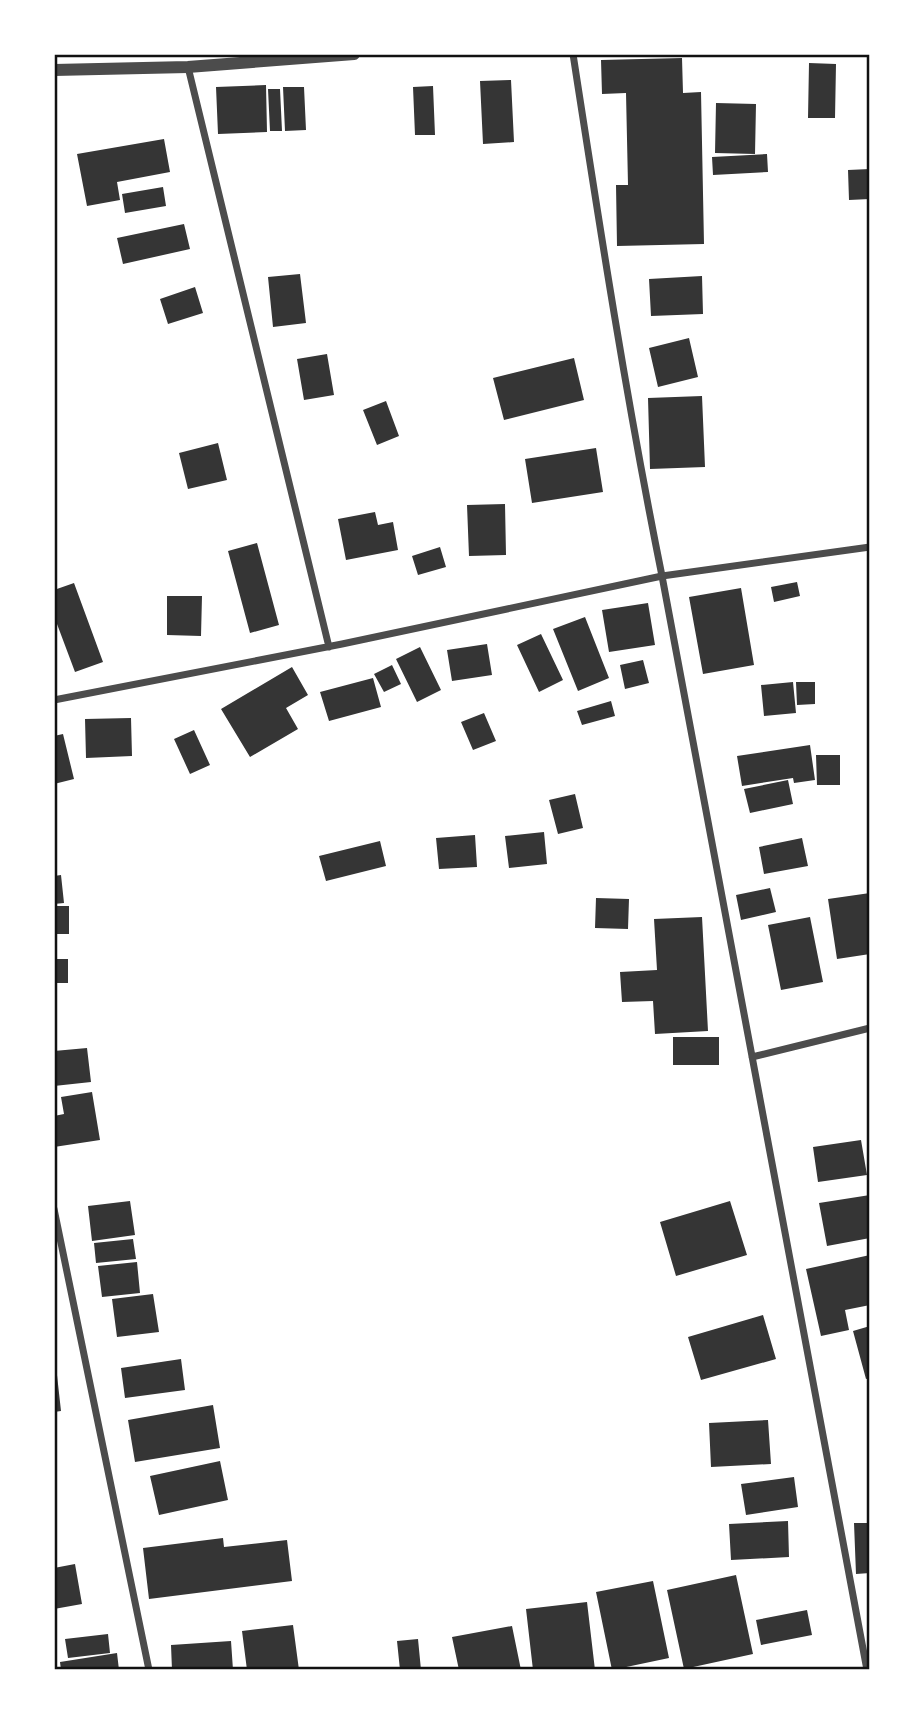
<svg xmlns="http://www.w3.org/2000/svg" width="924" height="1724" font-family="'Open Sans',sans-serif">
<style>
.building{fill:#353535}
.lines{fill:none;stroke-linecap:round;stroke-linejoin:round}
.minor{stroke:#4c4c4c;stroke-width:7}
.tertiary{stroke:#4c4c4c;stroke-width:12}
.neatline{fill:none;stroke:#111;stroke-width:2.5}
</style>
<rect width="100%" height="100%" fill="#fff"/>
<path class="building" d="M682 58 683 93 701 92 704 244 617 246 616 185H628L626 93 602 94 601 60Z
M809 63 836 64 835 118H808Z
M511 80 514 142 483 144 480 81Z
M266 85 267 132 218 134 216 87Z
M433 86 435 135H415L413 87Z
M283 87H304L306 130 285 131Z
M268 89H280L282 131H270Z
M716 103 756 104 755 154 715 153Z
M164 139 170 172 117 182 120 200 87 206 77 154Z
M767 154 768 172 713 175 712 157Z
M870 169V199L849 200 848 170Z
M163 187 166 206 125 213 122 194Z
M184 224 190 249 123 264 117 238Z
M300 274 306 323 273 327 268 277Z
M702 276 703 314 651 316 649 279Z
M195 287 203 313 168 324 160 299Z
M689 338 698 377 658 387 649 348Z
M327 354 334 395 304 400 297 359Z
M574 358 584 400 504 420 493 378Z
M702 396 705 467 650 469 648 398Z
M386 401 399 436 377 445 363 410Z
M218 443 227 480 188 489 179 453Z
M596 448 603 492 532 503 525 459Z
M505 504 506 555 469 556 467 505Z
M375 512 378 525 393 522 398 550 346 560 338 519Z
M257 543 279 625 250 633 228 551Z
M440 547 446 567 418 575 412 556Z
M797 582 800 596 774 602 771 587Z
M74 583 103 662 75 672 54 616V590Z
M741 588 754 665 703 674 689 597Z
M167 596H202L201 636 167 635Z
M648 603 655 645 609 652 602 610Z
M585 617 609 678 578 691 553 629Z
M541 634 563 680 539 692 517 645Z
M487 644 492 675 452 681 447 650Z
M420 647 441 690 417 702 396 659Z
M643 660 649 683 625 689 620 665Z
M392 665 401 684 384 692 374 674Z
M292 667 308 695 286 708 298 729 250 757 221 709Z
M373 678 381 707 329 721 320 692Z
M793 682 796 713 764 716 761 685Z
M796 682H815V704L797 705Z
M611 701 615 716 582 725 577 711Z
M484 713 496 741 473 750 461 722Z
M131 718 132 756 86 758 85 719Z
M194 730 210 765 190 774 174 739Z
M63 734 74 779 54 784V736Z
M810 745 815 780 794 783 793 778 742 786 737 756Z
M816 755H840V785H817Z
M788 780 793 804 750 813 744 789Z
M575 794 583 828 558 834 549 800Z
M544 832 547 864 509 868 505 836Z
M475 835 477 867 439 869 436 838Z
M802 838 808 866 764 874 759 847Z
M380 841 386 866 326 881 319 856Z
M61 875 64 903 54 904V876Z
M770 888 776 912 741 920 736 895Z
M870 893V954L837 959 828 899Z
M596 898 629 899 628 929 595 928Z
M54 906H69V934H54Z
M702 917 708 1031 655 1034 653 1001 622 1002 620 972 657 970 654 919Z
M810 917 823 982 781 990 768 925Z
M54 959H68V983H54Z
M673 1037H719V1065H673Z
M87 1048 91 1082 54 1086V1051Z
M92 1092 100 1140 54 1147V1116L64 1114 61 1097Z
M861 1140 867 1175 818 1182 813 1147Z
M870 1195V1238L827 1246 819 1203Z
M130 1201 135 1235 92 1241 88 1206Z
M730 1201 747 1255 676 1276 660 1222Z
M133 1239 136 1259 96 1263 94 1243Z
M870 1255V1305L845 1310 849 1330 821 1336 806 1269Z
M137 1262 140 1293 102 1297 98 1266Z
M153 1294 159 1332 117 1337 112 1299Z
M763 1315 776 1359 701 1380 688 1337Z
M870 1326V1378L866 1379 853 1331Z
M181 1359 185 1390 125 1398 121 1368Z
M54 1366H56L61 1411 54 1412Z
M213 1405 220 1448 135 1462 128 1420Z
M768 1420 771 1464 711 1467 709 1423Z
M220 1461 228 1500 159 1515 150 1476Z
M794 1477 798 1507 746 1515 741 1484Z
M788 1521 789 1557 731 1560 729 1524Z
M854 1523H870V1573L856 1574Z
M223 1538 224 1547 287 1540 292 1581 149 1599 143 1548Z
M75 1564 82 1604 54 1609V1568Z
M736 1575 753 1654 684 1669 667 1590Z
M653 1581 669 1658 612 1670 596 1592Z
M587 1602 595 1670H533L526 1609Z
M807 1610 812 1635 761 1645 756 1620Z
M293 1625 299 1670H247L242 1631Z
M512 1626 521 1670H459L452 1637Z
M108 1634 110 1653 68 1658 65 1639Z
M418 1639 421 1670H400L397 1641Z
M231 1641 233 1670H172L171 1645Z
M117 1653 119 1670H61L60 1662Z"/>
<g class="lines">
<path class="minor" d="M573 54C600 229 627 403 662 576L867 1670
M188 67 329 647
M54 700 342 644 662 576 870 547
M752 1057 870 1028
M54 1209 149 1670"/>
<path class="tertiary" d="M54 70 188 67 354 54"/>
</g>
<rect width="924" height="1724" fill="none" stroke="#ffffff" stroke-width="112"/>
<rect x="56" y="56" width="812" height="1612" class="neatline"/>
</svg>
